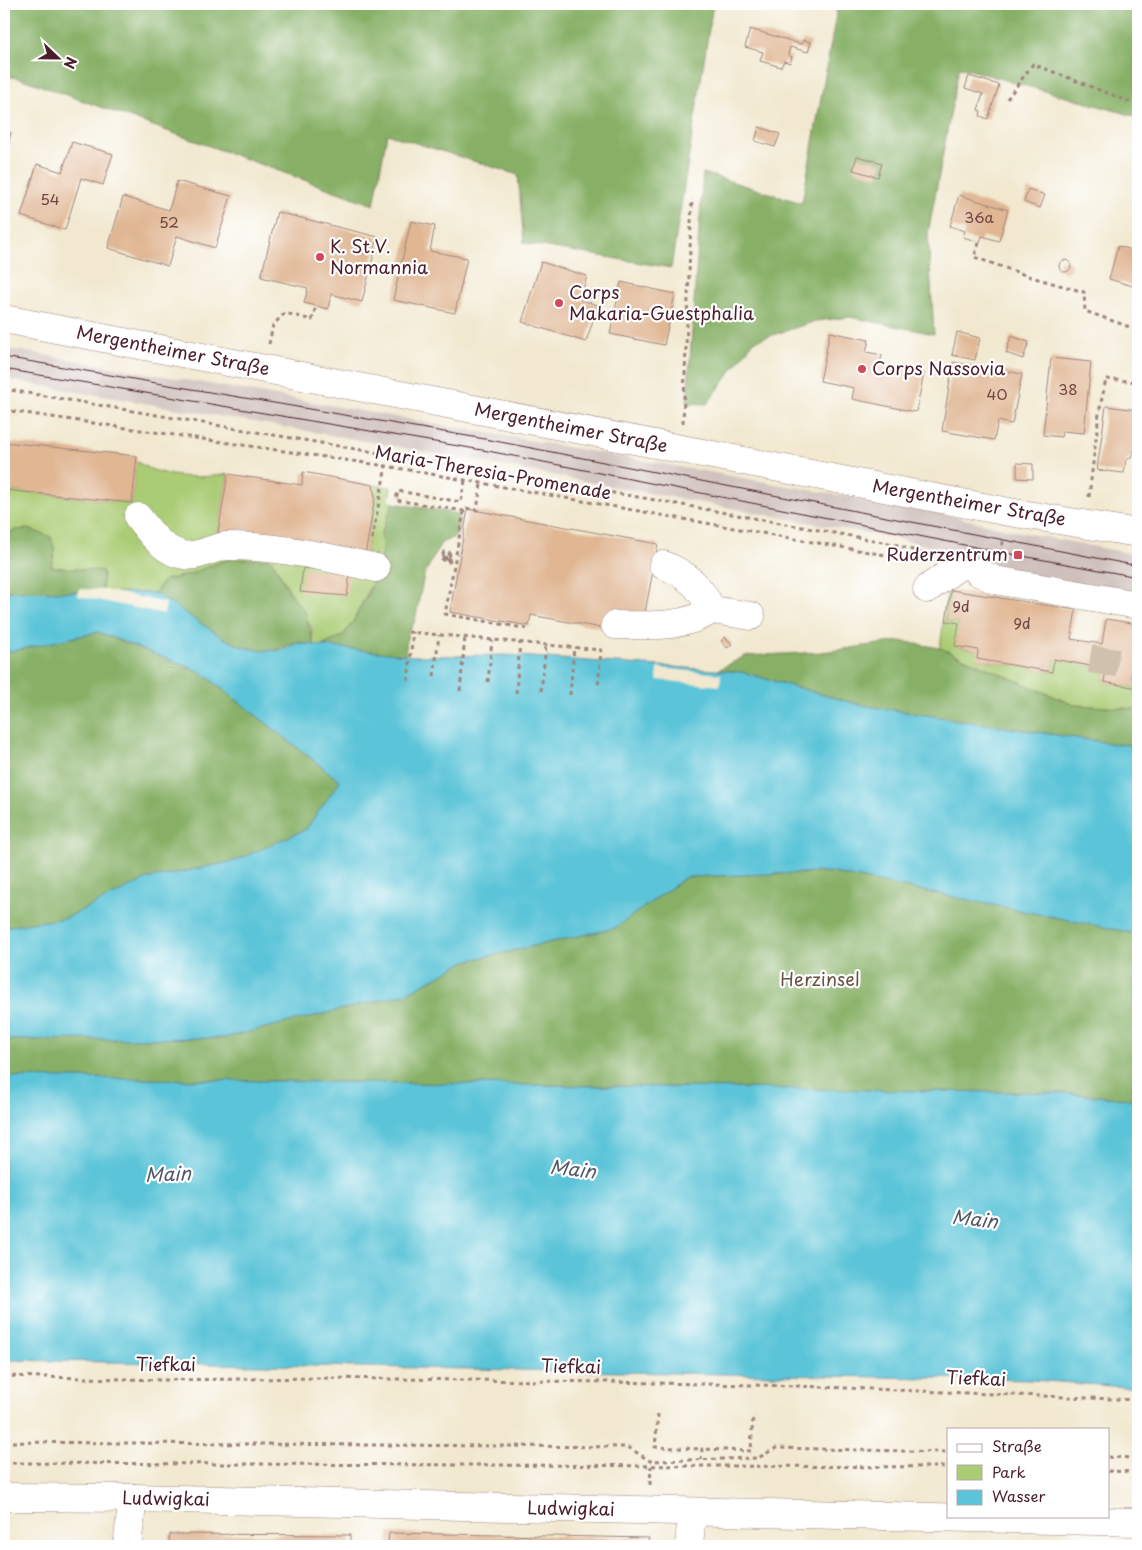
<svg xmlns="http://www.w3.org/2000/svg" width="1142" height="1550" font-family="'Playpen Sans',sans-serif">
<style>
.industrial{fill:#cfc0bb}
.green{fill:#aacc75;stroke:#7a7650}
.forest{fill:#87b066;stroke:#686848}
.water{fill:#5cc4d8;stroke:#537282}
.pier{fill:#f1e8cf}
.building{fill:#e0b693}
.lines{fill:none;stroke-linecap:round;stroke-linejoin:round}
.minor-tunnel{stroke:#d0c0ae;stroke-width:28;stroke-dasharray:28 14;stroke-linecap:butt}
.minor-casing{stroke:#9e847d;stroke-width:29}
.major-casing{stroke:#9e847d;stroke-width:29}
.path{stroke:#9e847d;stroke-width:3;stroke-dasharray:4 4;stroke-linecap:butt}
.minor{stroke:#fff;stroke-width:28}
.major{stroke:#fff;stroke-width:28}
.tram{stroke:#4a1f2b;stroke-width:1}
.poi-dot{fill:#d1495b;stroke:#fff;stroke-width:2}
.labels{text-anchor:middle;stroke-width:4.5;stroke-linejoin:round;paint-order:stroke}
.number-label{font-size:15px;fill:#704545}
.poi-label{font-size:18px;fill:#4a1f2b;stroke:#fff;text-anchor:start}
.street-label{font-size:18px;fill:#4a1f2b;stroke:#fff}
.park-label{font-size:18px;fill:#675341;stroke:#fff}
.water-label{font-size:19px;font-style:italic;fill:#505968;stroke:#fff}
</style>
<rect width="100%" height="100%" fill="#fff"/>
<filter id="ink" filterUnits="userSpaceOnUse"><feTurbulence type="fractalNoise" baseFrequency=".02" numOctaves="2"/><feDisplacementMap in="SourceGraphic" scale="10" xChannelSelector="R" yChannelSelector="G"/><feConvolveMatrix kernelMatrix="1 2 1 2 8 2 1 2 1" color-interpolation-filters="sRGB"/></filter>
<filter id="wash" filterUnits="userSpaceOnUse"><feTurbulence type="fractalNoise" baseFrequency=".0096" numOctaves="4" result="noise"/><feDisplacementMap in="SourceGraphic" scale="20" xChannelSelector="R" yChannelSelector="G"/><feGaussianBlur stdDeviation="1.12" result="paint"/><feColorMatrix in="noise" values="0 0 0 0 0 0 0 0 0 0 0 0 0 0 0 0 0 1.4 0 .05"/><feComposite in="paint" operator="in"/></filter>
<g filter="url(#wash)">
<rect width="100%" height="100%" fill="#f1e8cf"/>
<path class="industrial" d="M4 348 935 512 1015 531 1138 555V597L1006 571 970 555 893 538 394 446 4 379Z"/>
<path class="green" d="M136 461C161 479 199 479 228 474L218 533 365 556 375 497 373 485 391 487 389 501 393 503 381 534 382 551 379 568 353 622 343 635 322 646 314 645 311 627 271 559 222 561 192 574 164 580 155 593 102 592 103 572 51 567 15 530 4 536V490L132 503Z
M951 590 946 621 959 623 956 646 977 650 979 646 977 659 1052 672 1054 659 1106 669 1104 682 1138 688V709L1074 705 940 648 947 593Z"/>
<path class="forest" d="M4 4H713L671 268 524 243 518 175 387 134 374 205 25 80 4 75Z
M838 4H1138V117L959 67 928 234 934 334 850 317 816 321 754 341 707 404 687 403 703 173 802 203Z
M393 503 460 514 456 536 441 543 424 575 415 621 408 632 405 655 322 646 344 635 353 622 373 583 382 551 381 534Z
M29 529 51 537 55 552 51 567 103 571 102 592 4 591V536L15 530Z
M232 559H271L290 593 305 612 314 645C309 644 303 643 298 643 286 644 278 653 262 651 222 646 187 614 155 593L164 580C188 579 209 563 232 559Z
M98 632 201 672 340 781 306 829 235 861 147 879 67 918 4 927V653Z
M900 641 940 648 1074 705 1138 709V746L1109 743 860 705 741 672 718 670 745 656 823 652Z
M829 872 1138 934V1100L1064 1093 4 1077V1040L224 1038 405 994 466 961 615 928 686 877Z"/>
<path class="water" d="M4 591 155 593 223 638 243 647 263 651 282 650 297 643 415 656 505 655 741 672 860 705 1109 743 1138 746V934L829 872 686 877 615 928 466 961 405 994 224 1038 4 1040V927L66 918 147 879 235 861 306 829 340 781 201 672 98 632 4 653Z
M4 1077 1064 1093 1138 1100V1388L1033 1380 4 1360Z"/>
<path class="pier" d="M79 589 105 590 166 603 164 614 78 596Z
M658 668 721 674 720 686 657 680Z"/>
<g id="blocks">
<path class="building" d="M750 29 801 44 803 40 811 42 808 52 790 47 788 55 792 57 790 63 784 61 781 67 760 61 763 52 745 47Z
M969 76 999 85 988 119 980 116 981 111 978 110 983 94 965 88Z
M759 127 780 134 775 147 755 141Z
M4 131 11 133 4 159Z
M72 142 113 154 103 185 81 178 65 230 21 216 37 164 62 172Z
M857 156 882 163 878 177 853 170Z
M177 181 231 196 215 248 177 236 168 266 108 248 123 197 169 210Z
M1028 189 1045 195 1040 208 1024 202Z
M959 195 1008 210 999 241 982 236 980 242 963 237 965 231 950 226Z
M277 212 378 237 362 302 331 294 328 309 304 303 308 288 261 277Z
M411 221 435 226 430 251 467 258 455 313 393 300Z
M1118 246 1138 252V277L1136 287 1109 279Z
M1059 266a6 6 0 1 1 12 0a6 6 0 1 1-12 0Z
M541 262 587 276 580 300 598 305 586 342 522 322Z
M621 282 675 294 664 345 610 334Z
M830 332 869 340 866 352 882 355 880 364 924 373 916 412 852 399 854 388 820 381Z
M957 332 980 338 975 360 952 355Z
M1011 336 1029 342 1023 359 1006 353Z
M1051 358 1091 362 1084 433 1062 431 1061 437 1043 435Z
M953 362 1022 374 1012 424 998 421 994 440 942 431Z
M1106 406 1138 410V452L1134 451 1130 458 1126 460 1124 473 1097 470Z
M4 442 137 456 132 503 4 490Z
M1017 463 1033 464V479L1017 478Z
M303 472 373 485 375 497 365 556 218 533 228 474 302 485Z
M468 509 658 544 644 618 610 612 607 629 531 615 529 626 450 612Z
M303 568 350 573 347 596 300 592Z
M951 590 1076 610 1071 639 1102 644 1106 619 1138 624V688L1104 682 1106 669 1054 659 1052 672 977 659 978 650 955 646 959 623 946 621Z
M725 637 732 644 727 648 721 641Z
M389 1533 551 1536 649 1538 647 1546H388Z
M170 1534 350 1535V1546H168Z
M819 1543 958 1545V1546H819Z"/>
</g>
</g>
<g filter="url(#ink)">
<use href="#blocks" fill-opacity="0" stroke="#9e847d" stroke-width="1"/>
<g class="lines">
<path class="minor-tunnel" d="M1090 659 1138 666"/>
<defs>
<path id="minor" d="M138 517C150 532 163 552 184 555 200 558 213 546 228 546 278 546 327 557 376 568
M663 565C688 574 700 587 712 610
M978 572 995 580 1138 605
M927 589 956 568
M615 625C648 625 682 629 712 610L751 616
M127 1546 133 1498
M689 1546 692 1512"/>
<path id="major" d="M4 319 1009 512 1138 533
M4 1497 133 1498 1138 1522"/>
</defs>
<use href="#minor" class="minor-casing"/>
<use href="#major" class="major-casing"/>
<path class="path" d="M1007 99 1033 64 1138 105
M979 243 974 257 1031 277 1084 292 1085 311 1138 330
M269 344 273 325 285 313 312 320 316 306
M4 389 661 501 894 544 928 555
M4 410 386 466 919 561
M683 423 692 199
M465 481 461 502 398 491 396 500 464 511 465 508 477 510 481 484
M1089 497 1099 413 1106 379 1138 382
M464 511 445 614 529 629
M372 539 386 466
M1000 553 1004 538
M445 556 446 559 450 558 449 555 445 554 443 557 444 560 451 559 449 552H444L441 558 447 563 452 560
M408 632 601 650 598 688
M434 676 439 635
M408 681 413 632
M488 682 492 640
M460 691 465 637
M541 691 546 645
M516 693 520 642
M570 695 574 647
M4 1376 163 1380 325 1378 610 1382 798 1386 1138 1400
M658 1414 655 1447 702 1449
M4 1442 628 1447 650 1461 758 1458 776 1448 948 1452
M1108 1457 1138 1458
M701 1460 702 1449 751 1451 753 1415
M4 1463 948 1467
M1108 1471 1138 1472
M650 1485 651 1466"/>
<use href="#minor" class="minor"/>
<use href="#major" class="major"/>
<path class="tram" d="M4 357 485 439 1138 566
M4 369 488 451 1000 552 1138 577"/>
</g>
</g>
<g class="poi-dot">
<circle cx="320" cy="257" r="5"/>
<circle cx="559" cy="303" r="5"/>
<circle cx="862" cy="369" r="5"/>
<rect x="1013" y="550" width="10" height="10" rx="2.5"/>
</g>
<g class="labels">
<g class="number-label">
<text x="50" y="205">54</text>
<text x="979" y="223">36a</text>
<text x="169" y="228">52</text>
<text x="1068" y="395">38</text>
<text x="997" y="400">40</text>
<text x="961" y="612">9d</text>
<text x="1022" y="629">9d</text>
</g>
<g class="poi-label">
<text x="330" y="253">K. St.V.<tspan x="330" dy="21">Normannia</tspan></text>
<text x="569" y="299">Corps<tspan x="569" dy="21">Makaria-Guestphalia</tspan></text>
<text x="872" y="375">Corps Nassovia</text>
<text x="1008" y="561" text-anchor="end">Ruderzentrum</text>
</g>
<g class="street-label">
<text transform="translate(173 351) rotate(11)" y="6">Mergentheimer Straße</text>
<text transform="translate(571 428) rotate(11)" y="6">Mergentheimer Straße</text>
<text transform="translate(493 473) rotate(10)" y="6">Maria-Theresia-Promenade</text>
<text transform="translate(969 503) rotate(10)" y="6">Mergentheimer Straße</text>
<text x="166" y="1371">Tiefkai</text>
<text transform="translate(571 1367) rotate(1)" y="6">Tiefkai</text>
<text transform="translate(976 1379) rotate(2)" y="6">Tiefkai</text>
<text transform="translate(166 1499) rotate(1)" y="6">Ludwigkai</text>
<text transform="translate(571 1509) rotate(1)" y="6">Ludwigkai</text>
</g>
<g class="park-label">
<text x="820" y="986">Herzinsel</text>
</g>
<g class="water-label">
<text transform="translate(573 1169) rotate(7)" y="7">Main</text>
<text transform="translate(168 1174) rotate(-2)" y="7">Main</text>
<text transform="translate(975 1219) rotate(7)" y="7">Main</text>
</g>
</g>
<rect width="1142" height="1550" fill="none" stroke="#fff" stroke-width="20"/>
<rect x="947" y="1428" width="162" height="90" fill="#ffffff" stroke="#b7a5aa"/>
<rect x="957" y="1444" width="25" height="8" fill="#ffffff" stroke="#b7a5aa"/>
<text x="992" y="1452" font-size="15" fill="#4a1f2b">Straße</text>
<rect x="957" y="1465" width="25" height="15" fill="#aacc75" stroke="#b7a5aa"/>
<text x="992" y="1478" font-size="15" fill="#4a1f2b">Park</text>
<rect x="957" y="1490" width="25" height="15" fill="#5cc4d8" stroke="#b7a5aa"/>
<text x="992" y="1502" font-size="15" fill="#4a1f2b">Wasser</text>
<g transform="translate(58 58) rotate(112)" stroke="#ffffff" stroke-width="4" paint-order="stroke">
<path d="M0-4L9 19L0 12L-9 19Z" fill="#4a1f2b"/>
<text y="-8" font-size="14" font-weight="bold" text-anchor="middle" fill="#4a1f2b">N</text>
</g>
</svg>
